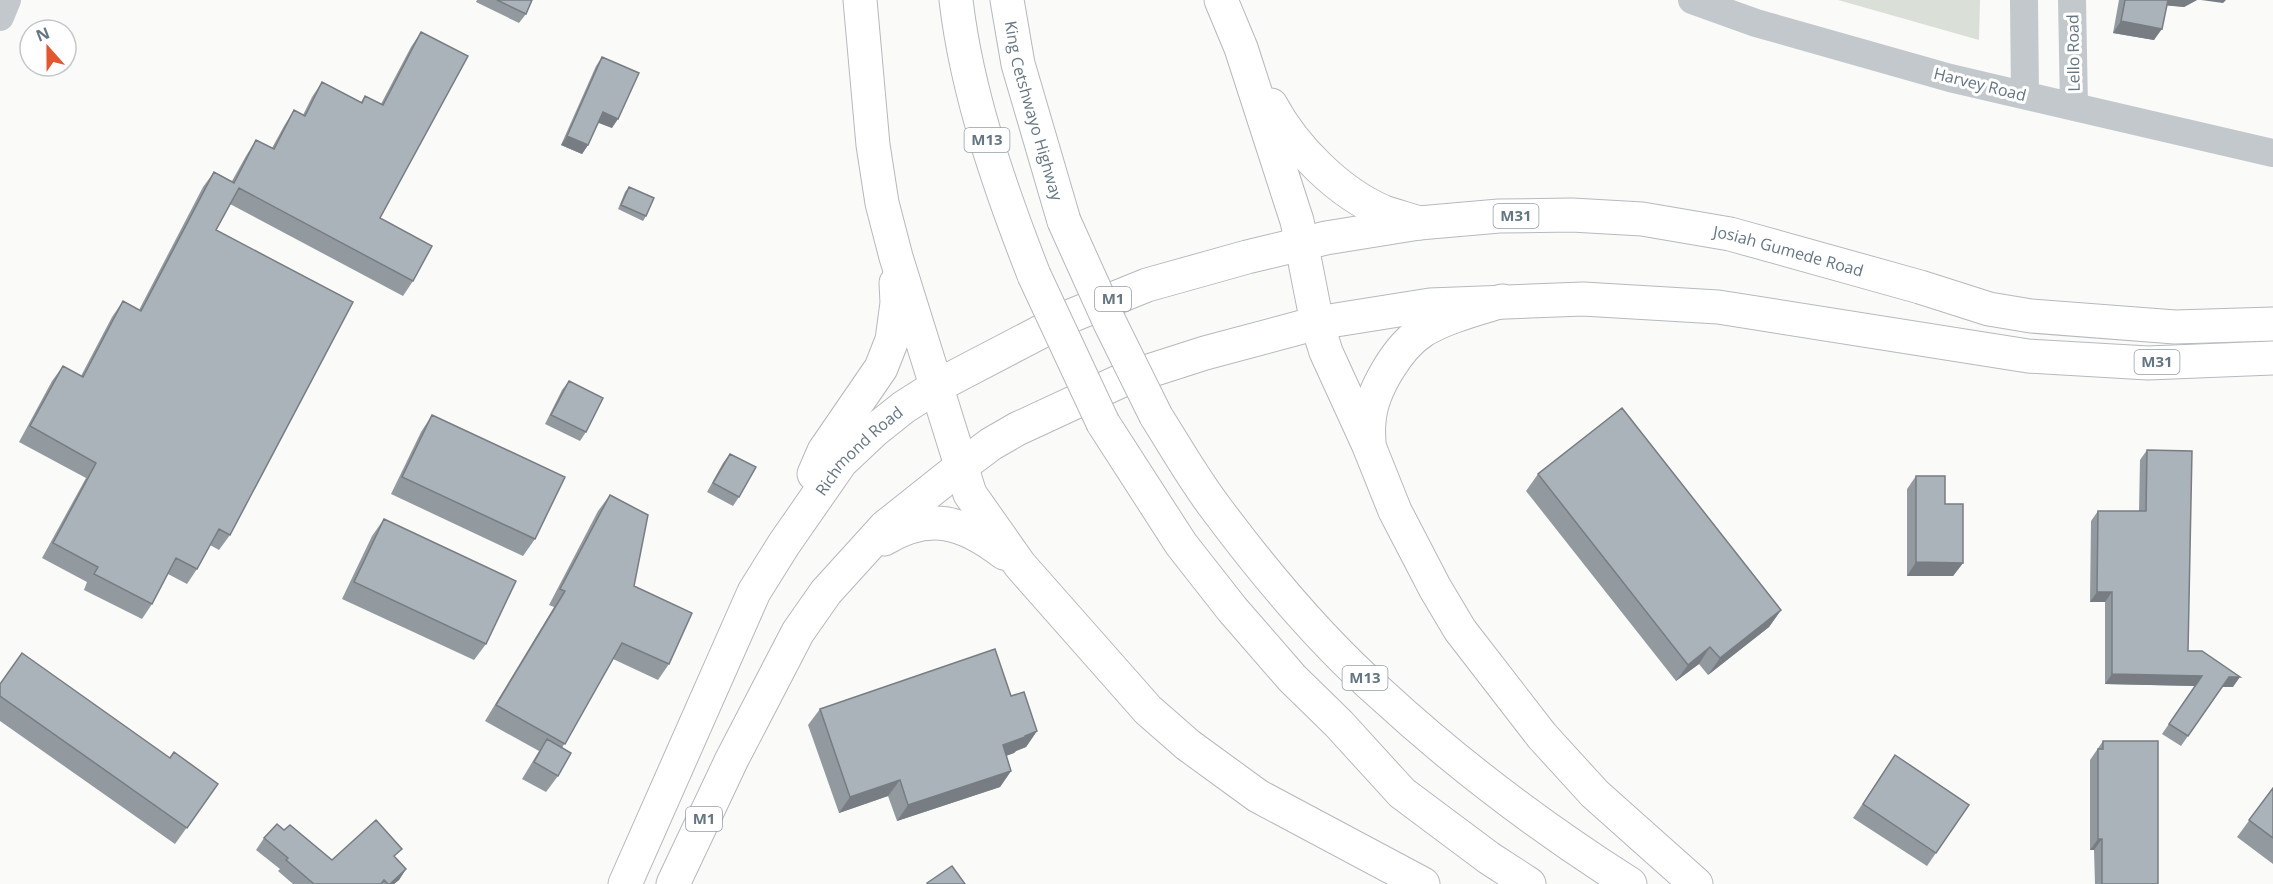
<svg xmlns="http://www.w3.org/2000/svg" width="2273" height="884" font-family="'Open Sans',sans-serif">
<style>
.green{fill:#dadfd7}
.lines{fill:none;stroke-linecap:round;stroke-linejoin:round}
.primary-casing{stroke:#b5babe;stroke-width:35}
.highway-casing{stroke:#b4b9bd;stroke-width:35}
.street{stroke:#c3c8cc;stroke-width:28}
.primary{stroke:#fff;stroke-width:33}
.highway{stroke:#fff;stroke-width:33}
.highway-bridge-casing{stroke:#b4b9bd;stroke-width:35;stroke-linecap:butt}
.highway-bridge{stroke:#fff;stroke-width:33}
.wall{fill:#929a9f}
.shaded-wall{fill:#777d82}
.building{fill:#aab3b9;stroke:#777d82;stroke-width:1.5}
.labels{text-anchor:middle;stroke-width:6;stroke-linejoin:round;paint-order:stroke}
.shield{fill:#fff;stroke:#939fa8;stroke-width:1.5}
.shield-label{font-size:15px;font-weight:bold;fill:#657683}
.street-label{font-size:16px;fill:#657683;stroke:#fff}
</style>
<rect width="100%" height="100%" fill="#fafaf8"/>
<path class="green" d="M1838 0H1980L1979 40Z"/>
<g class="lines">
<defs>
<g id="primary">
<path id="s1" d="M937 386 1073 315 1147 285 1247 257 1326 238 1419 223 1499 216 1572 215 1642 219 1730 234 1920 287 1989 309 2031 316 2175 327 2273 324"/>
<path d="M963 465 991 444 1017 429 1127 378 1205 353 1317 323 1430 305 1583 299 1718 307 2028 356 2148 363 2273 358"/>
</g>
<g id="highway">
<path d="M860 0 873 145 882 203 896 257 970 494 1020 565 1148 710 1188 745 1258 796 1423 884"/>
<path d="M956 0C967 94 1000 188 1034 275"/>
<path id="s2" d="M1007 0 1018 64 1064 221"/>
<path d="M1221 0 1241 48 1297 221 1317 323 1326 352 1369 446 1395 511 1435 588 1460 630 1542 736 1595 794 1696 884"/>
<path d="M1271 105C1294 148 1339 193 1384 212 1395 216 1407 219 1419 223"/>
<path d="M1156 416C1175 446 1193 478 1215 507 1264 573 1319 639 1381 694 1457 764 1542 828 1630 884"/>
<path d="M1103 423 1181 544 1232 609 1292 678 1339 724 1402 793 1489 858 1529 884"/>
<path d="M1369 445C1369 438 1368 430 1369 422 1371 391 1398 346 1424 330 1448 316 1477 309 1502 301"/>
<path d="M814 474 824 451 881 368 892 340 897 303 896 283"/>
<path d="M884 539C930 511 964 522 1004 553"/>
<path id="s3" d="M625 884 754 592 784 544 841 462 875 430 904 407 937 386"/>
<path d="M673 884 732 759 798 632 826 592 885 527 963 465"/>
</g>
</defs>
<use href="#primary" class="primary-casing"/>
<use href="#highway" class="highway-casing"/>
<path class="street" d="M1692 0 1756 23 1950 78 2273 153
M2024 0 2025 95
M2072 0 2074 107
M0 17 7 0"/>
<use href="#primary" class="primary"/>
<use href="#highway" class="highway"/>
<defs>
<path id="highway-bridge" d="M1064 221 1110 323 1156 416
M1034 275 1103 423"/>
</defs>
<use href="#highway-bridge" class="highway-bridge-casing"/>
<use href="#highway-bridge" class="highway-bridge"/>
</g>
<path class="wall" d="M477 0H532L526 14 519 23 476 2Z
M2119 0H2197L2184 7 2167 5 2154 40 2113 33Z
M421 32 380 218 413 281 403 296 230 204 216 230 230 535 219 550 210 545 197 569 187 584 168 574 152 604 142 619 84 590 87 582 42 558 86 478 19 442 52 381 63 366 81 376 112 317 123 301 139 310 203 187 214 172 232 181 246 156 256 140 272 148 284 126 294 110 303 115 312 97 322 82 361 102 365 96 381 104 411 47Z
M602 57 612 128 598 122 588 145 582 154 561 145 596 66Z
M629 187 646 216 643 221 618 209 625 192Z
M569 381 586 432 580 441 545 424 562 390Z
M432 415 535 539 523 556 391 494 421 432Z
M2147 450 2188 651 2233 687H2222L2181 746 2162 734 2195 686 2105 684V602H2090L2091 521 2098 511H2139L2140 460Z
M730 454 739 497 733 506 707 492 723 463Z
M1538 474 1781 610 1769 627 1708 675 1699 664 1676 681 1526 491Z
M1916 476 1945 504 1963 563 1953 576H1907V489Z
M610 495 634 586 669 664 658 680 613 659 562 748 558 776 546 792 522 779 539 751 485 721 554 607 549 605 598 511Z
M384 519 486 644 474 660 342 599 372 536Z
M0 684 170 758 218 784 175 844 0 721Z
M1011 696 1037 731 1026 747 1016 751 1014 753 1006 756 1011 771 1000 787 897 821 888 796 839 813 808 725 820 709Z
M2103 741 2158 884H2095L2094 850H2090V760Z
M1895 755 1969 805 1927 866 1853 818Z
M2273 788V864L2237 837Z
M284 830 332 860 396 858 406 869 399 880 394 884H293L278 871 280 869 256 850 264 838Z"/>
<path class="shaded-wall" d="M2165 0H2197L2184 7 2161 5Z
M2201 0H2226L2223 3Z
M2121 21 2162 29 2154 40 2113 33Z
M603 112 618 119 612 128 596 122Z
M567 136 588 145 582 154 561 145Z
M1916 562 1963 563 1953 576H1907Z
M2097 592H2112L2105 602H2090Z
M1781 610 1769 627 1708 675 1720 658Z
M1710 647 1699 664 1676 681 1688 665Z
M2112 674 2202 676 2195 686 2105 684Z
M2229 677H2240L2233 687H2222Z
M1037 731 1026 747 1016 751 1014 753 991 761 1003 745Z
M1011 771 1000 787 897 821 908 805Z
M900 780 888 796 839 813 850 797Z
M2098 839H2102L2094 850H2090Z
M406 869 399 880 394 884H390Z"/>
<path class="building" d="M497 0H532L526 14Z
M2125 0H2168L2162 29 2121 21Z
M421 32 468 56 380 218 432 246 413 281 239 188 216 230 353 302 230 535 219 529 197 569 176 558 152 604 94 574 98 567 53 543 96 463 30 426 63 366 83 377 123 301 141 311 214 172 234 183 256 140 274 149 294 110 305 116 322 82 362 103 365 96 383 105Z
M602 57 639 73 618 119 603 112 588 145 567 136Z
M629 187 654 198 646 216 621 205Z
M569 381 603 398 586 432 551 415Z
M1622 408 1781 610 1720 658 1710 647 1688 665 1538 474Z
M432 415 565 477 535 539 402 477Z
M2147 450 2192 451 2188 651H2202L2240 677H2229L2188 736 2169 724 2202 676 2112 674V592H2097L2098 511H2146Z
M730 454 756 467 739 497 713 483Z
M1916 476H1945V504H1963V563L1916 562Z
M610 495 648 515 634 586 692 613 669 664 622 643 565 744 496 705 565 591 560 589Z
M384 519 516 581 486 644 354 582Z
M995 649 1011 696 1024 692 1037 731 1025 736V737L1003 745 1011 771 908 805 900 780 850 797 820 709Z
M22 653 170 758 174 752 218 784 187 828 0 696V684Z
M547 739 571 753 558 776 534 762Z
M2103 741H2158V884H2102V839H2098V749H2103Z
M1895 755 1969 805 1936 853 1863 804Z
M2273 788V838L2249 820Z
M376 820 402 849 394 856 406 869 390 884H388L384 880 381 884H314L286 860 288 858 264 838 277 824 284 830 290 825 332 860Z
M952 866 965 884H928L927 883Z"/>
<g class="labels">
<g class="shield">
<rect x="964.5" y="128" width="45" height="24" rx="4.5"/>
<rect x="1493.5" y="204" width="45" height="24" rx="4.5"/>
<rect x="1095" y="287" width="36" height="24" rx="4.5"/>
<rect x="2134.5" y="350" width="45" height="24" rx="4.5"/>
<rect x="1342.5" y="666" width="45" height="24" rx="4.5"/>
<rect x="686" y="807" width="36" height="24" rx="4.5"/>
</g>
<g class="shield-label">
<text x="987" y="145">M13</text>
<text x="1516" y="221">M31</text>
<text x="1113" y="304">M1</text>
<text x="2157" y="367">M31</text>
<text x="1365" y="683">M13</text>
<text x="704" y="824">M1</text>
</g>
<g class="street-label">
<text transform="translate(2073 53) rotate(-91)" y="6">Lello Road</text>
<text transform="translate(1980 84) rotate(14)" y="6">Harvey Road</text>
<text dy="6" stroke="none"><textPath href="#s2" startOffset="114">King Cetshwayo Highway</textPath></text>
<text dy="6" stroke="none"><textPath href="#s1" startOffset="886">Josiah Gumede Road</textPath></text>
<text dy="6" stroke="none"><textPath href="#s3" startOffset="496">Richmond Road</textPath></text>
</g>
</g>
<g transform="translate(48 48) rotate(339)"><circle r="28" fill="#ffffff" stroke="#c1c8cd" stroke-width="1.5"/>
<path d="M0-4.5L10 22L0 15L-10 22Z" fill="#e4572e"/>
<text y="-9" font-size="16" font-weight="bold" text-anchor="middle" fill="#657683">N</text>
</g>
</svg>
